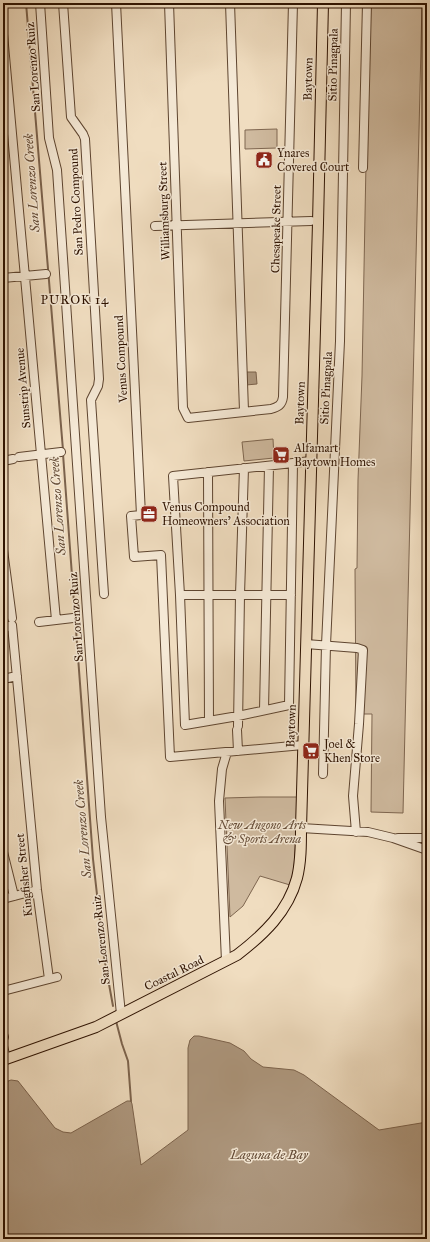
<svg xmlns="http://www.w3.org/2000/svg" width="430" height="1242" font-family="'IM FELL Great Primer',serif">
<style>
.green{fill:#cfba9f;stroke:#7e6650}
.water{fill:#ae987f;stroke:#7b624c}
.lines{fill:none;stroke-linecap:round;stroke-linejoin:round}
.stream{stroke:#7b624c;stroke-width:2}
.minor-casing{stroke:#5e4530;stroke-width:10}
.major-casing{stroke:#2e1200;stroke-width:12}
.minor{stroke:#f5e9d6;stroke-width:8}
.major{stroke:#f0ddc0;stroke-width:10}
.labels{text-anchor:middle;stroke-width:3;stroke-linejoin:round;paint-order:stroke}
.street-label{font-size:12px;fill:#2e1200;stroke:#f5e9d6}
.poi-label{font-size:12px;fill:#2e1200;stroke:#f5e9d6;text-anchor:start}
.park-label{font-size:12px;font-style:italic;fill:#664d38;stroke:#f5e9d6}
.water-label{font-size:13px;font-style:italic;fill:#614833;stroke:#f5e9d6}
.neighbourhood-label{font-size:13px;letter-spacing:1px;fill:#2e1200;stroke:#f5e9d6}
</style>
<rect width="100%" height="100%" fill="#f0ddc0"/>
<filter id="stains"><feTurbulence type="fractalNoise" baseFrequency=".005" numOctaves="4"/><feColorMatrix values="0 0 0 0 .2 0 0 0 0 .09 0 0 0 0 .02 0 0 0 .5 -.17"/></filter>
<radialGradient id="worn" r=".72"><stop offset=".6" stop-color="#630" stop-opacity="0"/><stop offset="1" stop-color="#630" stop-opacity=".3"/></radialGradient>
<path class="green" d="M369 3H422L403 813 371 812 372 714H356L355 569 357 568 358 480 362 376Z
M277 129V148L245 149V130Z
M273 439 274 458 244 461 242 442Z
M260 797H298L294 869 290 885 260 876 243 906 230 917 225 798Z"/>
<path class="water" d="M245 372H256L257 384 246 385Z
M194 1036H199L230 1043 244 1051 251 1059 263 1067 294 1070 304 1075 379 1130 427 1122V1239H3V1083L11 1080 18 1081 55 1128 63 1132 71 1133 127 1101H131L132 1104 141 1165 188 1130V1048L190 1040Z"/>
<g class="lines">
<path class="stream" d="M26 3 63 450
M63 454 93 859 104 957 113 1006
M116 1021 122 1044 128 1061 131 1101"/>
<defs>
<path id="minor" d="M40 3 49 138 57 170 101 817 121 1014
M63 3 71 117 83 134 85 139 99 379 98 386 91 400 104 594
M116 3 141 515 131 516 134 557 161 555 170 757 303 745
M169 3 183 408 188 418 271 409C278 407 282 405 283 397L293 3
M230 3 244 411
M3 34 56 620
M363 168 367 3
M155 226 311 221
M3 278 46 274
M19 457 61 452
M3 461 13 459
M293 463 289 705 238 716 185 725 180 595 173 476 293 463 311 461
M208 472 209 721
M3 550 12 618
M180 595H291
M39 622 73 618
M3 628 12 625 37 890 49 979
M306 644 357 648 363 650 359 724 353 796 356 832
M3 679 17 676
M264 710 269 466
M238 726 240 595 244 468
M237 730 238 751
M323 774 326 645 340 341 346 3
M301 828 368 832 393 838 427 850
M398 838H427
M3 852 14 896
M3 899 37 890
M226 961 219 801 222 769 227 752
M3 991 57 977
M3 1034 4 1037 3 1039
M3 1046 6 1059"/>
<path id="major" d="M3 1060 96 1027 237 955C263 935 288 912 297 878 301 862 301 845 301 828L318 223 323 3"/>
</defs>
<use href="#minor" class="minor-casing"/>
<use href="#major" class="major-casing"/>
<use href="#minor" class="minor"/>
<use href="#major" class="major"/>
</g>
<defs>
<symbol id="civic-square" viewBox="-11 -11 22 22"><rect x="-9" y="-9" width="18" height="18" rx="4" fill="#8f2418" stroke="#f5e9d6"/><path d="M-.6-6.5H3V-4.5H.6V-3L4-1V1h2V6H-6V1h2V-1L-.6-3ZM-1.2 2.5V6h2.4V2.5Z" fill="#fff"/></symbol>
<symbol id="supermarket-square" viewBox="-11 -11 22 22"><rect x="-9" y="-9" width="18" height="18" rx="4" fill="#8f2418" stroke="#f5e9d6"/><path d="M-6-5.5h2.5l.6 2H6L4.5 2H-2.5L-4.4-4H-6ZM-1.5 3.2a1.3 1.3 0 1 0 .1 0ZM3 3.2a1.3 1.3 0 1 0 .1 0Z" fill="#fff"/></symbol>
<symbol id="office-square" viewBox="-11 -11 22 22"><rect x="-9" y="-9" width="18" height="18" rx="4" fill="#8f2418" stroke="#f5e9d6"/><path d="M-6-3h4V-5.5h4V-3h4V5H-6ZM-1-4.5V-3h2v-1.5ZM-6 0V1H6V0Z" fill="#fff"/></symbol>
</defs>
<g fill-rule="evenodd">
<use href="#civic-square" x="254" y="150" width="20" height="20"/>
<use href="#supermarket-square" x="271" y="445" width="20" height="20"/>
<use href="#office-square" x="139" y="504" width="20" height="20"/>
<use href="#supermarket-square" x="301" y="741" width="20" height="20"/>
</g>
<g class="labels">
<g class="street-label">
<text transform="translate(333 65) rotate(-89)" y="4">Sitio Pinagpala</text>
<text transform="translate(33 67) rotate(-94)" y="4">San Lorenzo Ruiz</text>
<text transform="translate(308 79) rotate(-89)" y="4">Baytown</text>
<text transform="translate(76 202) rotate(-93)" y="4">San Pedro Compound</text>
<text transform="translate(164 211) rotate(-92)" y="4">Williamsburg Street</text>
<text transform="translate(276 229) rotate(-89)" y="4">Chesapeake Street</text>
<text transform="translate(121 359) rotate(-93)" y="4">Venus Compound</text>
<text transform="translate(23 388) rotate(-95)" y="4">Sunstrip Avenue</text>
<text transform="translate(326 388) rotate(-87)" y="4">Sitio Pinagpala</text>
<text transform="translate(300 403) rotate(-88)" y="4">Baytown</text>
<text transform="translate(76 617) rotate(-94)" y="4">San Lorenzo Ruiz</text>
<text transform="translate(291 726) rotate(-88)" y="4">Baytown</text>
<text transform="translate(24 875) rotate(-96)" y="4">Kingfisher Street</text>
<text transform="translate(101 940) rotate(-96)" y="4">San Lorenzo Ruiz</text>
<text transform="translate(174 973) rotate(-26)" y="4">Coastal Road</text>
</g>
<g class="poi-label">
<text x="277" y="157">Ynares<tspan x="277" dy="14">Covered Court</tspan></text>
<text x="294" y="452">Alfamart<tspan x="294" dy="14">Baytown Homes</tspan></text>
<text x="162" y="511">Venus Compound<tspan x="162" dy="14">Homeowners' Association</tspan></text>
<text x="324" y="748">Joel &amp;<tspan x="324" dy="14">Khen Store</tspan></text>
</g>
<g class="park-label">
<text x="262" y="829">New Angono Arts<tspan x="262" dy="14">&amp; Sports Arena</tspan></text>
</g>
<g class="water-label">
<text transform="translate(31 183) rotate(-94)" y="5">San Lorenzo Creek</text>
<text transform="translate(57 506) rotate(-94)" y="5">San Lorenzo Creek</text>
<text transform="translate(82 829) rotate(-95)" y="5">San Lorenzo Creek</text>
<text x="269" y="1159">Laguna de Bay</text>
</g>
<g class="neighbourhood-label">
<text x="75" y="304">PUROK 14</text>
</g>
</g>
<rect width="430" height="1242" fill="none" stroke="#f0ddc0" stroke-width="16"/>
<rect x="4" y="4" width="422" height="1234" fill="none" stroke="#2e1200" stroke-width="2"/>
<rect x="8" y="8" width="414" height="1226" fill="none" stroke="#2e1200"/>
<rect width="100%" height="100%" filter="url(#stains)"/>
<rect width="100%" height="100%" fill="url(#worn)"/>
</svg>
